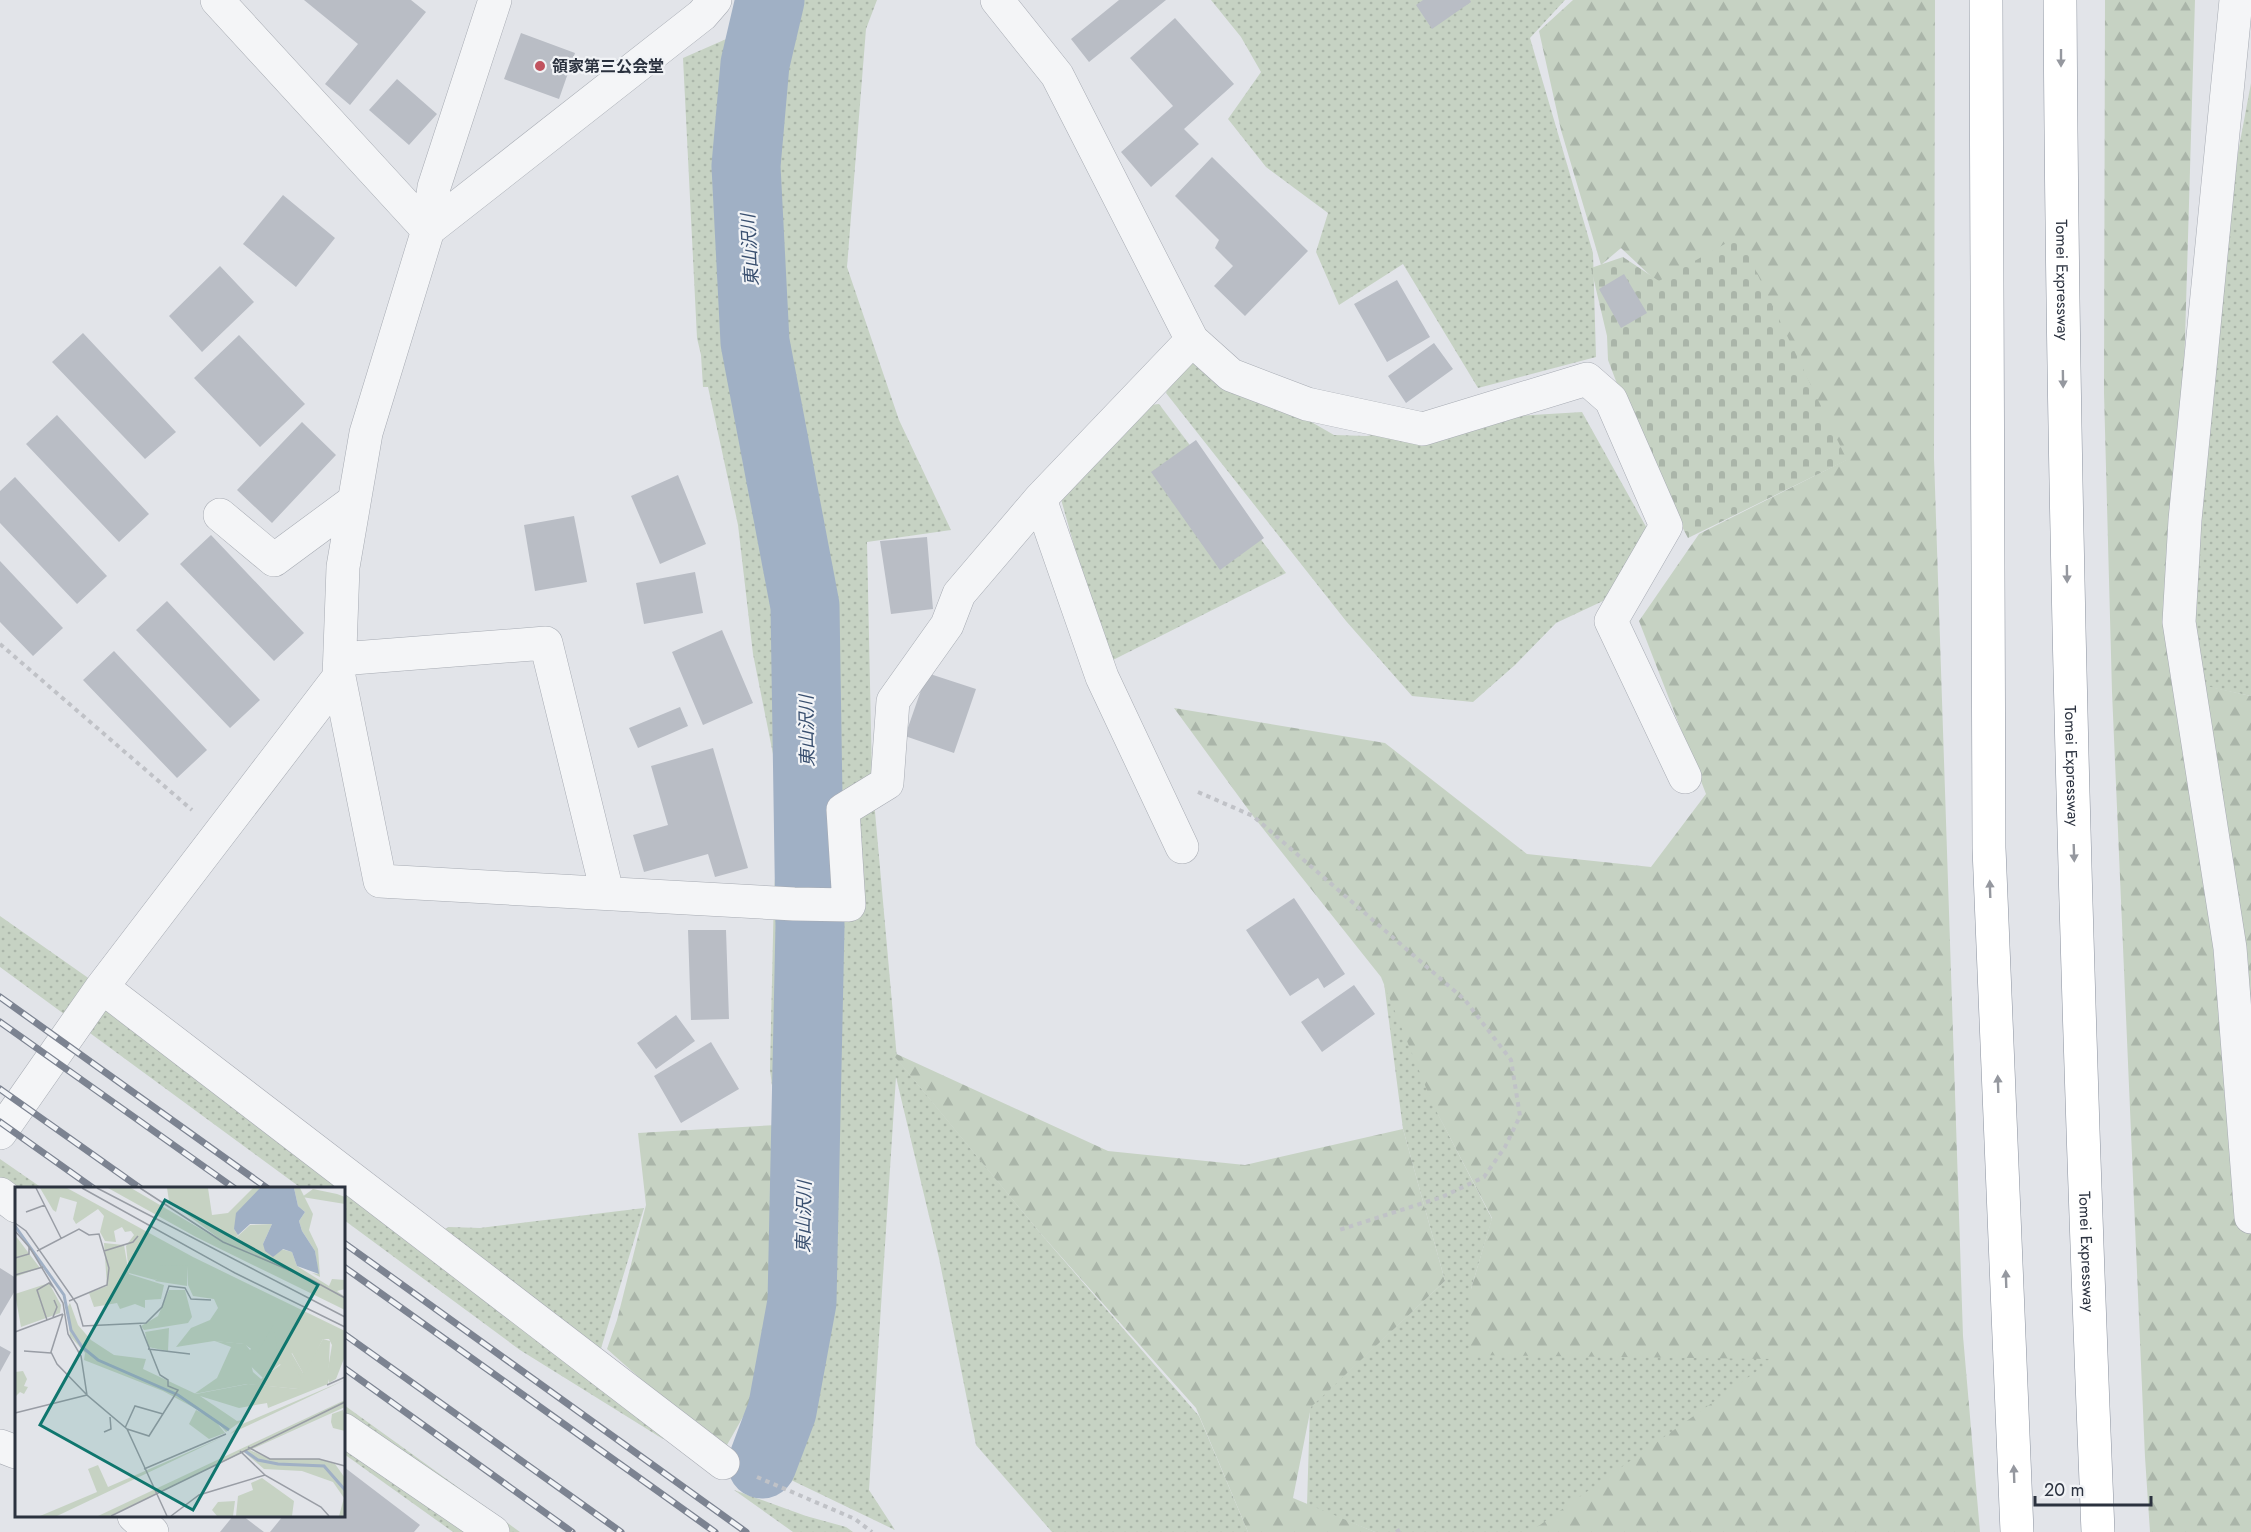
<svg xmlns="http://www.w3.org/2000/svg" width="2251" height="1532" font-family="Jost,'Noto Sans JP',sans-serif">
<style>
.grass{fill:url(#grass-dots)}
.forest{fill:url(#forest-firs)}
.cemetery{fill:url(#cemetery-stones)}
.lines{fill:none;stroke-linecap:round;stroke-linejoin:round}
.river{stroke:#a0b0c5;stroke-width:69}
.building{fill:#b9bdc5}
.minor-casing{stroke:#a7abb3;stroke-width:34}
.motorway-casing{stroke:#8a919e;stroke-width:34}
.path{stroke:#c0c2c7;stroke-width:4;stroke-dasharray:4.5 4.5;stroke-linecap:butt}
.minor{stroke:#f4f5f7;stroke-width:33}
.motorway{stroke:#fff;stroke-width:33}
.rail-casing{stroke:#7c8391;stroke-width:7}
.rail{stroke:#f1f3f6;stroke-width:4.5;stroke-dasharray:14;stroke-linecap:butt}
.oneway{fill:#95989f}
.poi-dot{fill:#c1535f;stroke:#f1f3f6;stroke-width:2}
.labels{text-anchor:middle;stroke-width:4.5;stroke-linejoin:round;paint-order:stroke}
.poi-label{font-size:16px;font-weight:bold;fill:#2b323f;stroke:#f1f3f6;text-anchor:start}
.street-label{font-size:16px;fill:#2b323f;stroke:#f1f3f6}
.water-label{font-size:18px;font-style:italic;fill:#394f6f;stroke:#f1f3f6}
.inset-river{fill:none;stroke:#a0b0c5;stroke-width:3}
.inset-road{fill:none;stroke:#999da5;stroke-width:1.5}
.view{fill:#0f766e;fill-opacity:0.15;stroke:#0f766e;stroke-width:3}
.inset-edge{fill:none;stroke:#2b323f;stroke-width:3}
</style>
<defs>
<pattern id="grass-dots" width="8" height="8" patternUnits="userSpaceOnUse" patternTransform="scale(1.5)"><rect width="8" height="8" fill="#c6d2c3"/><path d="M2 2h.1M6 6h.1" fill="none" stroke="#aab5a9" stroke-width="1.8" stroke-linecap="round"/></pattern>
<pattern id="forest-firs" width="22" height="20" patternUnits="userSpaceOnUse" patternTransform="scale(1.5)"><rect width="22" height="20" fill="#c6d2c3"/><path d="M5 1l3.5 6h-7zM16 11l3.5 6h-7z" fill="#aab5a9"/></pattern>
<pattern id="cemetery-stones" width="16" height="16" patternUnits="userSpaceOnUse" patternTransform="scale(1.5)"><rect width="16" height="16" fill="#c6d2c3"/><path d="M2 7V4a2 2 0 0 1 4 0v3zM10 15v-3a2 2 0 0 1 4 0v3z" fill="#aab5a9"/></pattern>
</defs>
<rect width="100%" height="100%" fill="#e2e4e9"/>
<path class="grass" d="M750 0H877L866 29 847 267 899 420 951 530 867 542 872 778 897 1059 1041 1234 1199 1416 1248 1532H1052L976 1445 939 1258 896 1077 869 1490 895 1530 731 1451 793 1293 777 1125 770 1070 774 892 781 794 753 654 738 525 708 387H703L701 355 697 338 683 58 740 33Z
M1211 0H1565L1530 38 1593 253 1596 357 1478 388 1403 264 1339 305 1316 252 1328 213 1266 167 1228 119 1261 72 1241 37Z
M2251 83V696L2175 680 2202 345Z
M1184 349 1334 435 1367 436 1450 420 1582 412 1649 532 1603 601 1556 623 1515 665 1473 702 1412 696 1346 621 1166 393Z
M1159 404 1286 573 1107 663 1059 492 1129 407Z
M0 916 94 982 667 1428 663 1439 520 1350 344 1220V1188H301L0 967Z
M1384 983 1439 1116 1492 1219 1471 1289 1775 1359 1670 1532H1375L1307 1505 1310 1407 1445 1281 1403 1129Z
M0 1159 42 1188H16L0 1210Z
M644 1208 599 1355 434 1234 449 1227 480 1228Z
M344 1405 520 1532H453L344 1454Z
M734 1490 806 1516 846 1527 853 1532H793Z"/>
<path class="forest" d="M1573 0H1935L1934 458 1963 1336 1980 1532H1530L1774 1359 1470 1355 1471 1289 1492 1218 1433 1105 1381 977 1253 816 1174 708 1385 743 1527 854 1651 867 1706 794 1639 621 1699 534 1846 460 1621 248 1601 265 1561 130 1539 31Z
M2105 0H2195L2175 679 2251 696V1532H2150L2145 1457 2112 692 2104 393Z
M890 1051 1108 1151 1245 1165 1403 1129 1445 1281 1311 1407 1293 1498 1375 1532H1248L1196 1408 1041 1234Z
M777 1125 787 1242 786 1300 756 1394 723 1452 607 1349 617 1320 646 1205 638 1133Z"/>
<path class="cemetery" d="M1739 236 1847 460 1688 538 1643 452 1608 360 1607 336 1591 268 1623 257 1659 281Z"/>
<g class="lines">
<path class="river" d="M762 1464 782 1411 802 1302 810 926 805 606 755 342 746 166 755 64 770 0"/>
</g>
<path class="building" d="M304 0H411L426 12 350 105 325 84 358 44Z
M1119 0H1166L1089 62 1071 39Z
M1423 0H1470L1471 2 1432 29 1416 5Z
M1175 18 1234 84 1184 129 1199 144 1151 187 1121 152 1173 106 1130 58Z
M521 33 575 53 559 99 504 79Z
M397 79 437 114 409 145 369 110Z
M1212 157 1308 251 1245 316 1214 286 1233 266 1215 248 1219 240 1175 196Z
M283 195 335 238 296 287 243 244Z
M220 266 254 302 202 352 169 316Z
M1624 274 1647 313 1621 328 1599 289Z
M1397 280 1430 337 1387 362 1354 304Z
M83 333 176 432 145 459 52 362Z
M239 335 305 404 260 447 194 378Z
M1434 343 1453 369 1406 403 1388 376Z
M57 415 149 514 119 542 26 444Z
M302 422 336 455 272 523 237 490Z
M1196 440 1264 538 1220 570 1151 472Z
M678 475 706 544 660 564 631 496Z
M15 477 107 576 77 604 0 523V491Z
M574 516 587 582 535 591 524 525Z
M211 535 304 633 274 661 180 564Z
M927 537 933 609 891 614 880 541Z
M0 561 63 628 33 656 0 622Z
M695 572 703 613 644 624 636 583Z
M167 601 260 700 230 728 136 630Z
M722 630 753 703 703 725 672 652Z
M114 651 207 750 177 778 83 680Z
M927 673 976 689 954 753 905 736Z
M680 707 688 726 638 748 629 728Z
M713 748 748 868 715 877 708 854 644 872 633 835 668 825 651 766Z
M1294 898 1345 974 1324 988 1318 978 1290 996 1246 930Z
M688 930H726L729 1019 691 1020Z
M1354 985 1375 1014 1322 1052 1301 1022Z
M676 1015 695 1041 656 1069 637 1043Z
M711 1042 739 1089 681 1123 654 1076Z
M0 1268 16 1278V1289L0 1316Z
M0 1346 11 1352 0 1372Z
M344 1467 420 1525 414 1532H270L283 1516H344Z
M233 1516H243L264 1532H220Z"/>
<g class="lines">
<defs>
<path id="minor" d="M217 0 428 230
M997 0 1057 75 1192 340 1231 375 1307 404 1423 429 1587 379 1611 400 1666 526 1611 621 1685 777
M2236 0 2185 520 2179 622 2230 948 2251 1217
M428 230 434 187 495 0
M1040 499 1102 677 1182 847
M220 515 274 560 354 501
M340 659 546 643 607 892
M339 677 380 881 794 904 849 905 843 810 887 783 893 701 947 625 959 594 1040 499 1192 340
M102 987 723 1463
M0 1133 102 987 339 677 343 567 366 433 428 230 702 15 715 0
M0 1194 16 1206
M344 1430 493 1532
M0 1446 16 1452
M134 1516 152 1532"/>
<g id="motorway">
<path d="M1986 0 1989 848 2017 1532"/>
<path id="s1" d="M2060 0C2063 511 2077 1021 2098 1532"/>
</g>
</defs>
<use href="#minor" class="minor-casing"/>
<use href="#motorway" class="motorway-casing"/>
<path class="path" d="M0 644 192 810
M1198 792 1253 816 1465 1000 1511 1060 1520 1116 1505 1147 1484 1177 1442 1197 1339 1230
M757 1477 855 1519 872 1532
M1396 1532 1403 1528"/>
<use href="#minor" class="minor"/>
<use href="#motorway" class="motorway"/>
<defs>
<path id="rail" d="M0 997 267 1188
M0 1022 234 1188
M0 1089 140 1188
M0 1122 93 1188
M344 1243 746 1532
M344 1267 715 1532
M344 1334 621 1532
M344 1368 572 1532"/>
</defs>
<use href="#rail" class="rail-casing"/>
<use href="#rail" class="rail"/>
</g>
<defs><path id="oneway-solid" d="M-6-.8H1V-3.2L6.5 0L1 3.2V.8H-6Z" transform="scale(1.5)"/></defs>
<g class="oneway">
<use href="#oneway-solid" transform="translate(2061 58) rotate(90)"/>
<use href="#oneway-solid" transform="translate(2063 379) rotate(89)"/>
<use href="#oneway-solid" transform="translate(2067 574) rotate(89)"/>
<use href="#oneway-solid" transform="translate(2074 853) rotate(88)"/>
<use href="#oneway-solid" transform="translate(1990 889) rotate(-92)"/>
<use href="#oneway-solid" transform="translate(1998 1084) rotate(-92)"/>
<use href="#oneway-solid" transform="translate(2006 1279) rotate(-92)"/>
<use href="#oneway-solid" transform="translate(2014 1474) rotate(-92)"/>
</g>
<circle class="poi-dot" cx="540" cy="66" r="6"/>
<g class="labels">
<g class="poi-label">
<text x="552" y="72">領家第三公会堂</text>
</g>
<g class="street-label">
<text dy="6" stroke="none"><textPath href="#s1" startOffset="280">Tomei Expressway</textPath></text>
<text dy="6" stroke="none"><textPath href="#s1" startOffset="766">Tomei Expressway</textPath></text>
<text dy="6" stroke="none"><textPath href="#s1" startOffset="1252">Tomei Expressway</textPath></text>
</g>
<g class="water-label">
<text transform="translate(750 250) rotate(-93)" y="6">東山沢川</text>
<text transform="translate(807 731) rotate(-91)" y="6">東山沢川</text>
<text transform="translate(804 1217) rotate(-89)" y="6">東山沢川</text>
</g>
</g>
<g transform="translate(15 1187)">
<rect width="330" height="330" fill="#e2e4e9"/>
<path d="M152 1H193L197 28 213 26 238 1H245L219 42 223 48 214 59 154 14ZM279 1H285L298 27 294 43 303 62 305 90 297 86 303 87 300 64 287 44 284 34 290 25 283 19ZM0 48 25 81 0 90ZM89 56 109 58 114 87 149 98 146 112 130 113V121L120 117 105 122 102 116 79 120 74 106 92 99ZM34 96 46 118 45 126 6 140 0 107ZM154 103H170L177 130 173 136 129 143 126 139 143 129ZM55 116 63 138 76 153 99 168 131 172 128 182 181 207 233 197 283 202 265 177 248 191 216 160 200 154 230 157 235 163 259 136 288 186 308 152 315 154 313 197 253 221 252 216 224 221 185 209 222 234 228 233 211 245 198 231 148 204 69 173 70 166 55 149 52 121ZM154 141 153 164 133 160 130 145ZM330 193 215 247 225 238ZM330 213V220L235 263 255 272H304L320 277 330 291V329H324L329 311 318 295 287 284 249 282 229 265 95 329H83ZM206 251 42 329H25L82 305 73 282 83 278 93 300ZM247 291 279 314 277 329H221L223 309 238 303 236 296Z" fill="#c6d2c3"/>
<path d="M25 1H52L178 70 330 144V169L321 192 314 196 312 188 317 158 314 152H308L289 188 277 166 270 172H263L259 137 242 166 229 157 199 154 161 160 176 141 195 133 203 121 199 112 178 109 173 98V79L140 93 114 86 111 59 119 48 116 44 110 45 107 40 99 44 101 55 90 54 85 45 89 29 83 22 61 37 58 32 62 15 45 10 41 25 38 23ZM93 1H116L213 58 235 38 257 37 248 57 277 65 282 79 314 99 317 92 330 93V102L322 104 330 110V123L181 50ZM298 2 322 7 330 10V17L287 10ZM216 160 233 165 238 185 246 192 275 171 286 191 283 202 232 197 179 207 202 191ZM8 184 12 192 9 199 13 200 9 207 5 205 0 210V185ZM181 223 199 232 210 246 194 252 174 237ZM328 223 330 230V244L318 241 316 235 317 227ZM230 265 244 272 290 276 266 282 244 275ZM220 314 218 329H202L197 323 203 315Z" fill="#c6d2c3"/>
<path d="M145 78 173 79 172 99 140 94 145 88Z" fill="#c6d2c3"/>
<path d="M245 1H279L283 19 290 25 284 34 287 44 300 64 304 87 282 79 277 65 268 62 258 70 250 64 248 57 257 37H235L223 48 219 42 221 26Z" fill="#a0b0c5"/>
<path class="inset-river" d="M0 39 49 108 56 143 67 160 83 173 163 208 214 243M230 264 243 273 263 277 309 279 330 303"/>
<path class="inset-road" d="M21 1 46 51M67 1 220 86 330 140M82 1 330 130M125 1 208 55 295 92 330 111M11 25 30 18M0 36 11 44 62 117 68 139 131 136 147 120 154 99 170 101 176 112 196 113M0 44 15 61 48 116 53 147 66 169 72 208 112 242 152 329M22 64 64 42 74 48 84 47 94 81 92 98 54 114M89 64 118 55 123 49M0 71 14 67V60M0 88 28 80M48 127 36 165 42 177 72 208M38 130 42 120 39 113M32 133 22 103 34 96 39 101M0 145 48 127M133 162 175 167M9 164 36 166M312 198 330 190M0 226 72 208M110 241 120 219 148 227M112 242 134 249 163 203 153 199V193L145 188 125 138M89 245 96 242 95 230M233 260 255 272H304L330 279M225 264 250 288M129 282 211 247M96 329 330 215M156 329 184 308 250 288 306 320 314 329"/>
<path class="view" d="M150 13 303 98 178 323 25 238Z"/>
<rect width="330" height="330" class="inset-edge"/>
</g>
<path d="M2035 1496v9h116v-9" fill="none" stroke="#2b323f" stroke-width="3"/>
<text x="2044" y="1496" font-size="18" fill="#2b323f" stroke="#f1f3f6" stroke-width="4.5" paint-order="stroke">20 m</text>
</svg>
